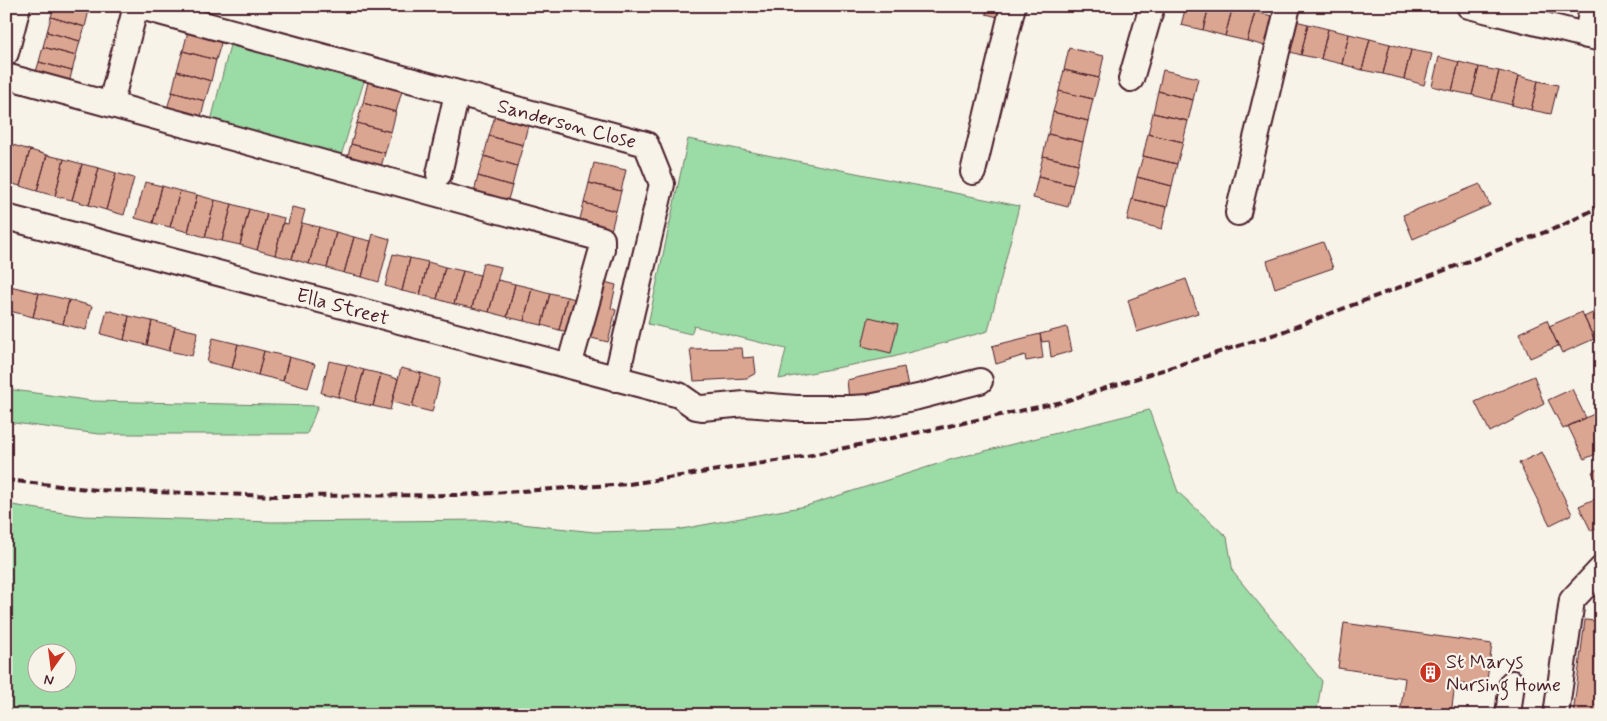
<svg xmlns="http://www.w3.org/2000/svg" width="1607" height="721" font-family="Mynerve,sans-serif">
<style>
.green{fill:#9adba6;stroke:#727d68;fill-rule:evenodd}
.building{fill:#dba691;stroke:#4a1f2b}
.lines{fill:none;stroke-linecap:round;stroke-linejoin:round}
.minor-casing{stroke:#4a1f2b;stroke-width:28}
.minor{stroke:#f7f3e8;stroke-width:24}
.rail{stroke:#4a1f2b;stroke-width:4;stroke-dasharray:8 4;stroke-linecap:butt}
.labels{text-anchor:middle;stroke-width:4.5;stroke-linejoin:round;paint-order:stroke}
.street-label{font-size:20px;fill:#4a1f2b;stroke:#f7f3e8}
.poi-label{font-size:20px;fill:#4a1f2b;stroke:#f7f3e8;text-anchor:start}
</style>
<rect width="100%" height="100%" fill="#f7f3e8"/>
<filter id="ink" filterUnits="userSpaceOnUse"><feTurbulence type="fractalNoise" baseFrequency=".02" numOctaves="2"/><feDisplacementMap in="SourceGraphic" scale="10" xChannelSelector="R" yChannelSelector="G"/><feConvolveMatrix kernelMatrix="1 2 1 2 8 2 1 2 1" color-interpolation-filters="sRGB"/></filter>
<g filter="url(#ink)">
<path class="green" d="M231 41 365 78 340 159 210 125Z
M688 139 1019 206 988 331 893 357 779 379 786 349 694 326 691 334 648 324Z
M6 389 93 401 318 406 307 434H99L6 422Z
M1149 410 1178 492 1227 537 1233 572 1322 681 1316 715H6V504L83 516 272 522 485 520 594 532 676 530 806 506 953 459ZM38 654H68V684H38Z"/>
<path class="building" d="M54 6H90L85 27 51 17Z
M988 6H1000L998 17 986 14Z
M1186 6H1209L1203 30 1181 25Z
M1209 6H1233L1225 36 1203 30Z
M1233 6 1255 12 1247 41 1225 36Z
M1255 12 1277 17 1269 47 1247 41Z
M51 17 85 27 80 41 47 32Z
M1287 19 1308 24 1301 55 1280 49Z
M1308 24 1328 29 1321 59 1301 55Z
M1328 29 1349 34 1342 64 1321 59Z
M188 31 222 40 216 60 183 51Z
M47 32 80 41 76 56 43 47Z
M1349 34 1370 39 1362 70 1342 64Z
M1370 39 1390 44 1383 74 1362 70Z
M1390 44 1411 50 1404 79 1383 74Z
M43 47 76 56 72 71 39 62Z
M1069 48 1104 56 1099 78 1064 70Z
M1411 50 1432 54 1424 85 1404 79Z
M183 51 216 60 211 81 177 71Z
M1439 57 1459 62 1452 91 1432 86Z
M39 62 72 71 68 87 34 78Z
M1459 62 1479 67 1472 95 1452 91Z
M1479 67 1499 71 1492 100 1472 95Z
M1064 70 1099 78 1093 99 1059 91Z
M1163 70 1198 78 1193 100 1158 91Z
M177 71 211 81 205 101 172 92Z
M1499 71 1519 76 1512 105 1492 100Z
M1519 76 1538 81 1531 110 1512 105Z
M1538 81 1558 85 1551 114 1531 110Z
M368 82 402 91 396 112 363 103Z
M1059 91 1093 99 1088 121 1053 112Z
M1158 91 1193 100 1188 121 1153 113Z
M172 92 205 101 200 121 166 112Z
M363 103 396 112 391 132 357 123Z
M1053 112 1088 121 1083 142 1048 134Z
M1153 113 1188 121 1183 142 1148 134Z
M495 116 528 125 523 145 489 136Z
M357 123 391 132 385 153 351 144Z
M1048 134 1083 142 1078 164 1043 156Z
M1148 134 1183 142 1177 164 1143 156Z
M489 136 523 145 517 166 484 156Z
M6 143 13 145 6 169Z
M351 144 385 153 379 173 346 164Z
M13 145 30 150 20 186 6 182V169Z
M30 150 47 155 37 191 20 186Z
M47 155 64 159 55 196 37 191Z
M484 156 517 166 512 186 478 176Z
M1043 156 1078 164 1073 185 1038 177Z
M1143 156 1177 164 1172 186 1137 177Z
M64 159 82 164 72 200 55 196Z
M594 163 626 170 621 191 589 183Z
M82 164 99 168 89 205 72 200Z
M99 168 116 173 106 210 89 205Z
M116 173 134 178 124 215 106 210Z
M478 176 512 186 506 206 473 197Z
M1038 177 1073 185 1068 207 1033 198Z
M1137 177 1172 186 1167 207 1132 199Z
M145 182 162 186 153 223 135 218Z
M589 183 621 191 616 211 584 203Z
M1480 184 1490 205 1413 239 1403 215Z
M162 186 180 191 170 227 153 223Z
M180 191 197 195 188 232 170 227Z
M197 195 215 200 205 237 188 232Z
M1132 199 1167 207 1162 229 1127 220Z
M215 200 232 204 222 241 205 237Z
M584 203 616 211 611 231 579 223Z
M232 204 249 209 240 245 222 241Z
M292 207 305 210 292 259 275 255 283 223 288 224Z
M249 209 267 214 257 250 240 245Z
M267 214 284 218 275 255 257 250Z
M302 223 319 227 309 264 292 259Z
M319 227 336 232 327 268 309 264Z
M336 232 354 237 344 273 327 268Z
M373 234 390 239 379 282 362 277Z
M354 237 371 241 362 277 344 273Z
M1323 242 1333 268 1275 288 1267 261Z
M393 254 410 258 402 291 385 286Z
M410 258 428 262 420 295 402 291Z
M428 262 445 267 437 299 420 295Z
M483 263 501 267 489 312 472 308Z
M445 267 463 271 454 304 437 299Z
M463 271 480 275 472 308 454 304Z
M1186 279 1198 313 1137 332 1128 300Z
M498 280 515 284 507 317 489 312Z
M597 280 616 285 611 308 616 310 608 342 583 336Z
M515 284 532 288 524 321 507 317Z
M6 285 10 286 6 303Z
M10 286 39 293 33 317 6 310Z
M532 288 550 293 542 325 524 321Z
M39 293 69 300 63 324 33 317Z
M550 293 567 297 559 330 542 325Z
M567 297 585 301 577 334 559 330Z
M69 300 92 306 86 330 63 324Z
M1601 309V340L1596 343 1584 317Z
M107 310 129 316 124 340 101 334Z
M1582 312 1594 339 1562 353 1549 326Z
M129 316 152 321 147 345 124 340Z
M869 317 898 324 891 353 862 346Z
M1547 320 1558 346 1530 358 1519 333Z
M152 321 175 327 169 351 147 345Z
M175 327 198 332 192 356 169 351Z
M1067 327 1072 351 1051 357 1049 341 1042 342 1040 334Z
M1040 334 1043 358 1026 361 1025 355 996 364 992 346Z
M213 338 238 344 232 368 207 362Z
M238 344 264 351 258 375 232 368Z
M742 348 743 358 754 357 756 373 747 378 694 381 690 349Z
M264 351 289 357 283 381 258 375Z
M289 357 315 364 308 388 283 381Z
M329 361 347 365 338 397 321 393Z
M347 365 364 370 355 402 338 397Z
M904 367 908 388 849 400 847 380Z
M401 368 421 373 412 407 392 402Z
M364 370 381 374 373 406 355 402Z
M421 373 440 379 432 412 412 407Z
M381 374 398 379 390 410 373 406Z
M1534 376 1544 404 1490 432 1475 402Z
M1572 389 1586 418 1563 429 1548 400Z
M1594 414 1601 429V452L1584 459 1568 426Z
M1542 452 1572 514 1550 525 1519 463Z
M1601 467V490L1592 472Z
M1601 496V527L1591 531 1579 506Z
M1599 610H1601V715H1573L1585 620 1597 621Z
M1344 623 1492 644 1486 687 1455 683 1451 715H1400L1405 678 1338 668Z"/>
<g class="lines">
<defs>
<path id="minor" d="M137 6 646 144 662 184 616 379
M1469 6 1601 39
M1587 36 1592 6
M6 53 18 6
M6 76 602 239V249L569 366
M1131 79 1152 6
M114 91 136 6
M973 172 1013 6
M439 174 457 93
M1238 213 1288 6
M6 217 679 395 696 407 702 408 745 404 796 408H852L869 407 918 397 980 381
M1508 715 1512 683
M1556 715 1572 600 1601 569"/>
</defs>
<use href="#minor" class="minor-casing"/>
<use href="#minor" class="minor"/>
<path class="rail" d="M6 480 96 490 279 496 461 495 629 484 802 457 1062 402 1279 333 1561 226 1601 206"/>
</g>
</g>
<defs>
<symbol id="building-disc" viewBox="-11 -11 22 22"><circle r="9.5" fill="#c8321e" stroke="#f7f3e8"/><path d="M-4-6H4V6H1V3H-1V6H-4ZM-2.5-4.3h1.7v1.8h-1.7ZM.8-4.3h1.7v1.8H.8ZM-2.5-1h1.7V.8h-1.7ZM.8-1h1.7V.8H.8Z" fill="#fff"/></symbol>
</defs>
<g fill-rule="evenodd">
<use href="#building-disc" x="1418" y="660" width="25" height="25"/>
</g>
<g class="labels">
<g class="street-label">
<text transform="translate(567 123) rotate(15)" y="7">Sanderson Close</text>
<text transform="translate(343 306) rotate(15)" y="7">Ella Street</text>
</g>
<g class="poi-label">
<text x="1446" y="668">St Marys<tspan x="1446" dy="23">Nursing Home</tspan></text>
</g>
</g>
<rect width="1607" height="721" fill="none" stroke="#f7f3e8" stroke-width="25"/>
<rect x="12" y="12" width="1582" height="696" fill="none" stroke="#4a1f2b" stroke-width="2" filter="url(#ink)"/>
<g transform="translate(52 668) rotate(194)"><circle r="24" fill="#f7f3e8" stroke="#b29e9c"/>
<path d="M0-4L9 19L0 12L-9 19Z" fill="#c8321e"/>
<text y="-8" font-size="14" font-weight="bold" text-anchor="middle" fill="#4a1f2b">N</text>
</g>
</svg>
